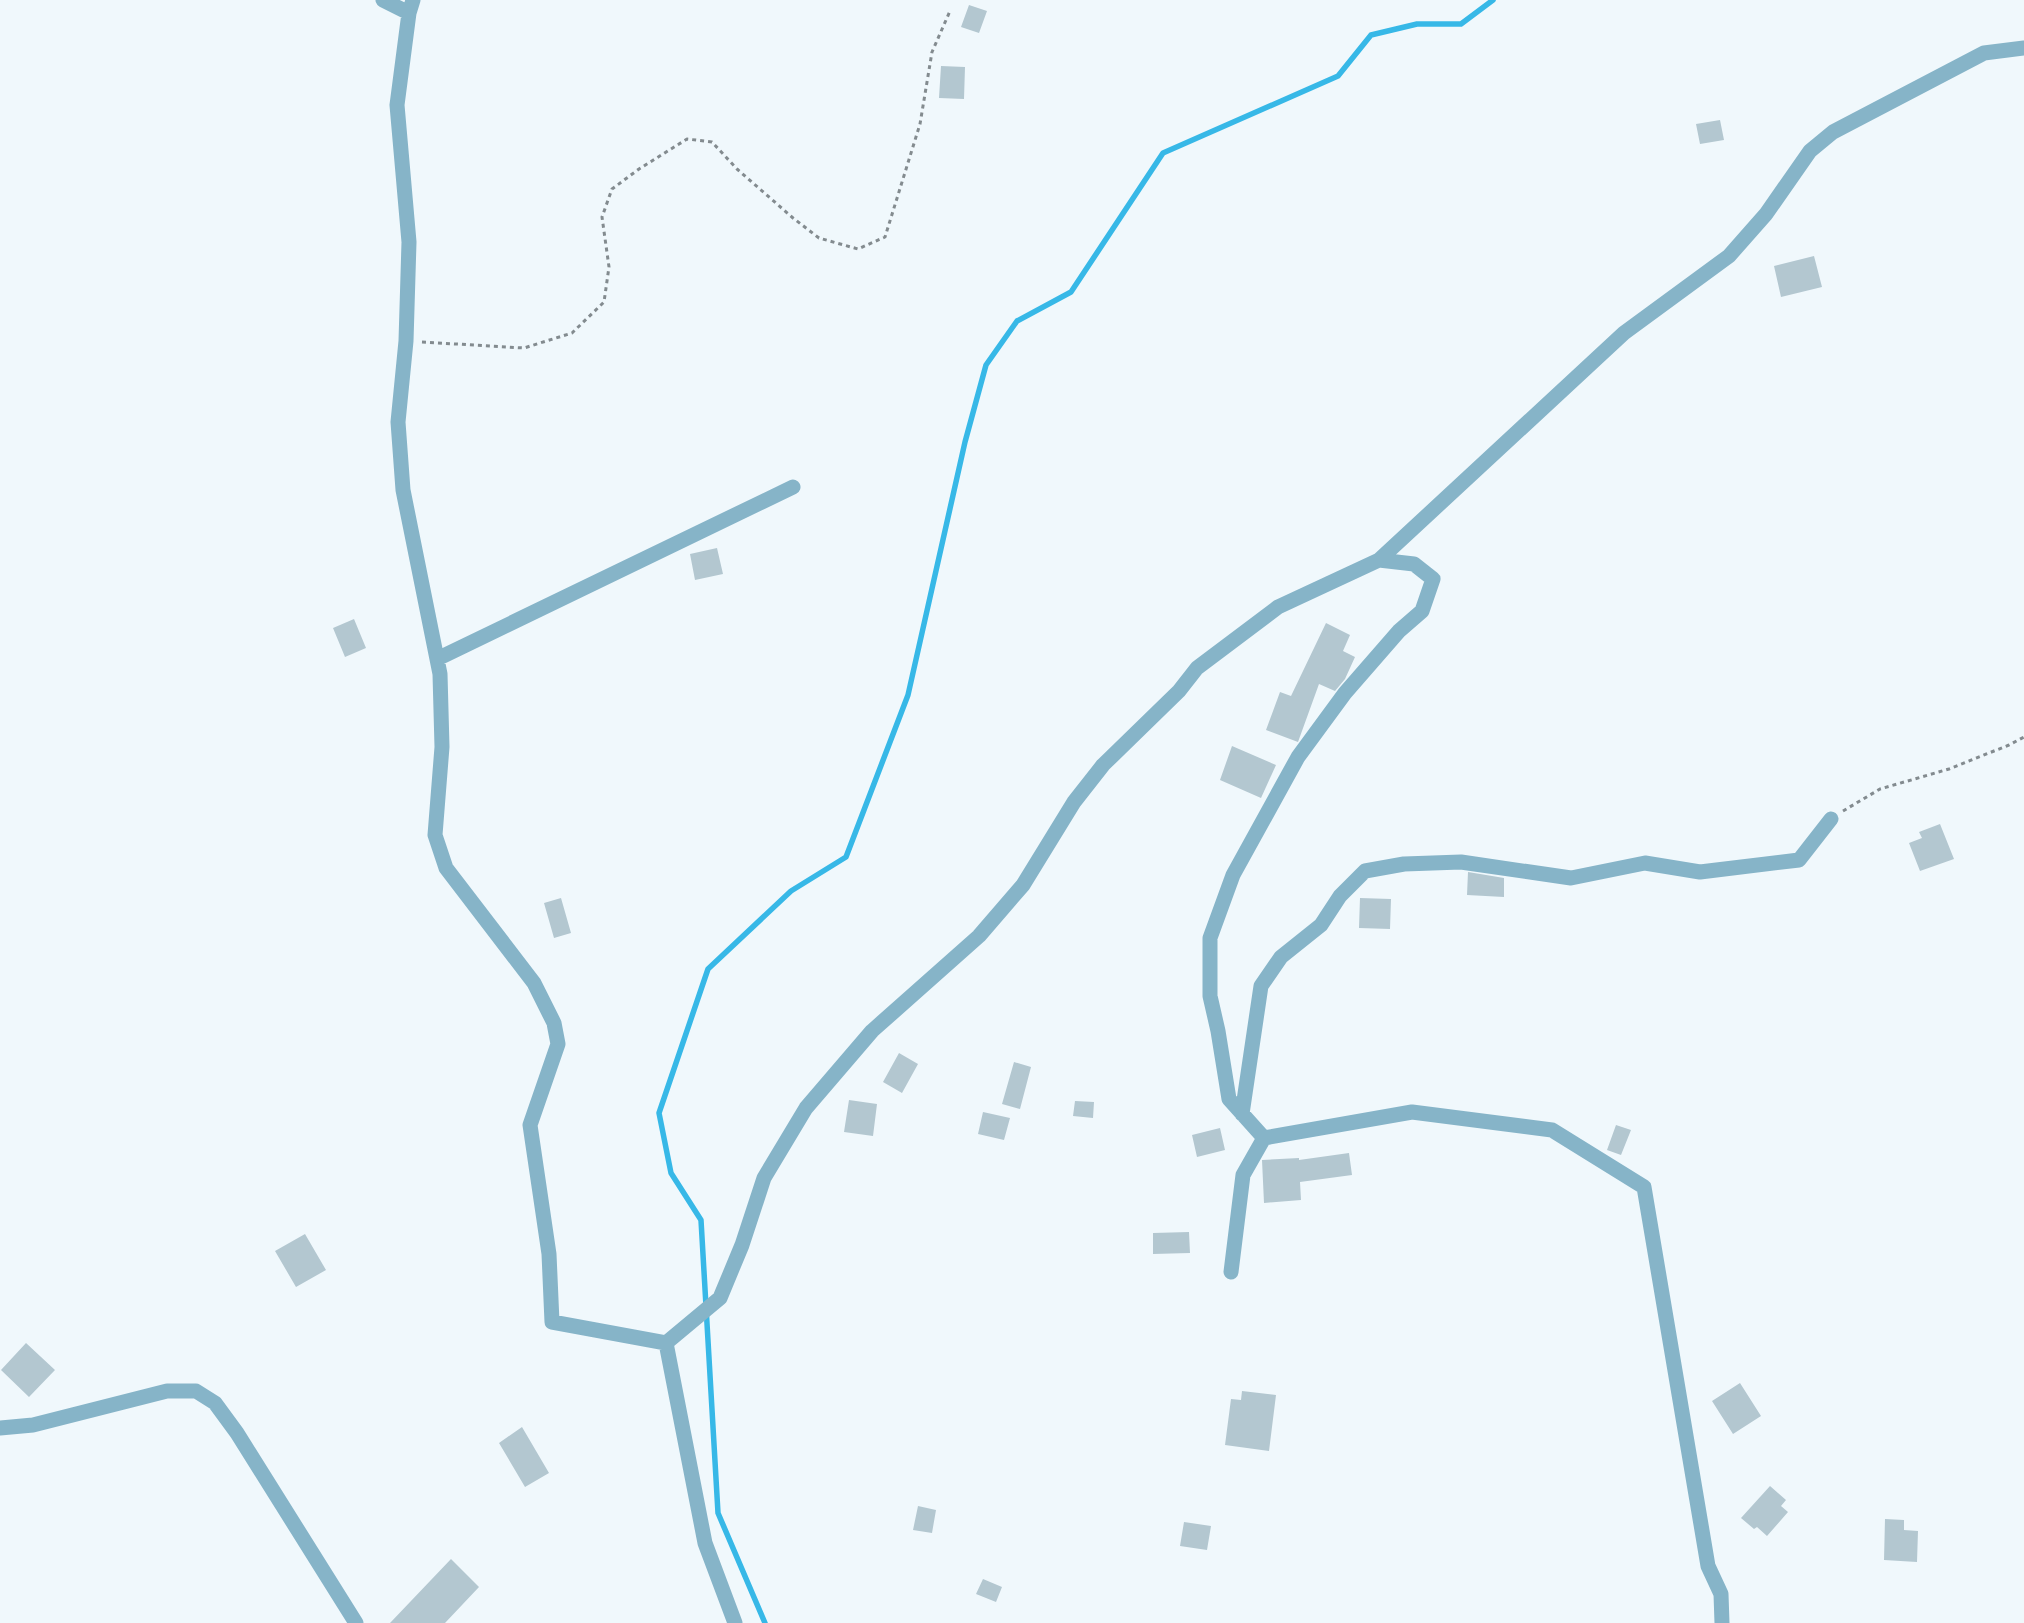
<svg xmlns="http://www.w3.org/2000/svg" width="2024" height="1623" font-family="'Varela Round',sans-serif">
<style>
.lines{fill:none;stroke-linecap:round;stroke-linejoin:round}
.stream{stroke:#37b8e7;stroke-width:5.5}
.building{fill:#b3c7d0}
.path{stroke:#838b8f;stroke-width:3;stroke-dasharray:4 4;stroke-linecap:butt}
.street{stroke:#86b4c8;stroke-width:15}
</style>
<rect width="100%" height="100%" fill="#f0f8fc"/>
<g class="lines">
<path class="stream" d="M765 1623 718 1513 701 1220 671 1173 659 1113 708 969 791 891 846 857 908 695 965 442 986 365 1017 321 1071 292 1163 153 1338 76 1371 35 1417 24H1461L1493 0"/>
</g>
<path class="building" d="M969 5 987 11 979 33 961 27Z
M941 66 965 67 964 99 939 98Z
M1720 120 1724 140 1700 144 1696 124Z
M1814 256 1822 287 1781 297 1774 266Z
M717 548 723 574 695 580 690 554Z
M354 619 366 648 345 657 333 628Z
M1326 623 1350 635 1343 651 1355 657 1345 679 1335 691 1319 684 1298 742 1266 730 1280 692 1291 696Z
M1232 746 1276 765 1261 798 1220 780Z
M1940 824 1954 859 1920 871 1909 843 1922 838 1919 832Z
M1468 872 1504 878V897L1467 895Z
M561 898 571 933 554 938 544 903Z
M1360 898 1391 899 1390 929 1359 928Z
M899 1053 918 1064 902 1093 883 1082Z
M1014 1062 1031 1067 1020 1109 1002 1104Z
M849 1100 877 1104 873 1136 844 1132Z
M1075 1101 1094 1102 1093 1118 1073 1116Z
M983 1112 1010 1118 1004 1140 978 1134Z
M1616 1125 1631 1130 1621 1155 1607 1150Z
M1220 1128 1225 1150 1197 1157 1192 1135Z
M1349 1153 1352 1175 1300 1182 1301 1200 1264 1203 1262 1160 1299 1158V1160Z
M1189 1232 1190 1253 1153 1254V1233Z
M305 1234 326 1270 296 1287 275 1251Z
M26 1343 55 1370 29 1397 1 1370Z
M1740 1383 1761 1416 1733 1434 1712 1401Z
M1242 1391 1276 1395 1269 1451 1225 1445 1231 1399 1241 1400Z
M522 1427 549 1473 525 1487 499 1443Z
M1770 1486 1786 1500 1781 1506 1788 1512 1767 1536 1757 1527 1754 1529 1741 1518Z
M918 1506 936 1510 932 1533 913 1530Z
M1885 1519 1904 1520V1530L1918 1531 1917 1562 1884 1560Z
M1184 1522 1211 1526 1207 1550 1180 1546Z
M451 1559 479 1587 445 1623H390Z
M983 1579 1002 1587 996 1602 976 1594Z"/>
<g class="lines">
<path class="path" d="M422 342 524 348 572 333 604 302 609 267 602 217 612 189 639 169 687 139 712 142 737 169 793 218 819 238 858 249 885 237 920 124 932 52 950 11
M1843 811 1880 789 1949 769 2009 745 2024 737"/>
<path class="street" d="M383 0 409 13
M413 0 409 13 397 105 409 242 406 341 398 422 403 490 440 674 442 747 435 835 446 868 534 983 554 1023 558 1044 530 1125 549 1254 552 1322 666 1343 705 1543 735 1623
M437 659 793 487
M1242 1114 1261 986 1281 957 1321 925 1340 896 1365 871 1404 864 1461 862 1571 878 1645 863 1700 872 1799 860 1831 819
M1264 1138 1229 1099 1218 1031 1210 996V938L1233 875 1298 757 1345 693 1399 631 1422 611 1433 579 1414 564 1379 560
M1231 1272 1243 1175 1264 1138 1412 1112 1552 1130 1644 1187 1708 1566 1721 1594 1722 1623
M666 1343 720 1298 742 1245 764 1178 806 1108 872 1031 979 936 1023 885 1074 802 1103 765 1179 691 1197 668 1278 607 1379 560 1624 333 1729 256 1766 214 1810 151 1833 132 1984 53 2024 48
M0 1428 33 1425 167 1391H196L215 1403 237 1433 356 1623"/>
</g>
</svg>
